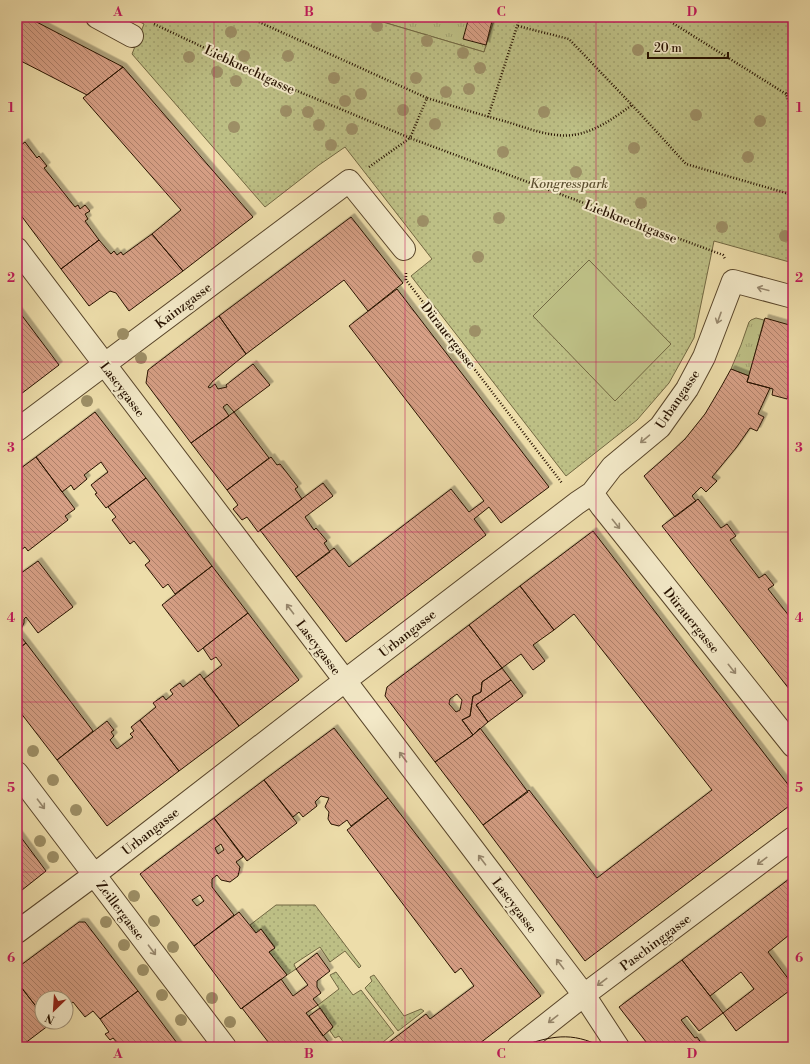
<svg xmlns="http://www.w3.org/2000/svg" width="810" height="1064" font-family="'Libre Bodoni',serif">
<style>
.grass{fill:url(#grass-tufts);stroke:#726842}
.park{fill:url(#park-dots);stroke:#726842}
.pitch{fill:#bdbf85;stroke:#726842}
.building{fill:url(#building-back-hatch);stroke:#271200;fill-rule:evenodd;filter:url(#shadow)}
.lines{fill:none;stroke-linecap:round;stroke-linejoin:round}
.minor-casing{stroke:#58452a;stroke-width:24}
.path{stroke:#271200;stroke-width:2.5;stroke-dasharray:1 2;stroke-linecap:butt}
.minor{stroke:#f3e9c8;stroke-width:22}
.tram{stroke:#271200;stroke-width:1}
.tree{fill:#9d8f66}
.oneway{stroke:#97886e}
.grid{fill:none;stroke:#c2185b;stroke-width:1;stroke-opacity:0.55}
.labels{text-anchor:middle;stroke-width:4;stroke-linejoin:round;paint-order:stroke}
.street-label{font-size:13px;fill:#271200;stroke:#f3e9c8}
.park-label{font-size:13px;font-style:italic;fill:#5c4f2f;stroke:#f3e9c8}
.neatline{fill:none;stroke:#c2185b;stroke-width:1.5}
.grid-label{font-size:13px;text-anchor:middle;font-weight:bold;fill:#c2185b}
</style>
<defs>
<pattern id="grass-tufts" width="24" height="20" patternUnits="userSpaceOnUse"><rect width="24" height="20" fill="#bdbf85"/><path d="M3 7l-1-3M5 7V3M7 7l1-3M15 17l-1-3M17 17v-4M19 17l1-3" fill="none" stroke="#a2a371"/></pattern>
<pattern id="park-dots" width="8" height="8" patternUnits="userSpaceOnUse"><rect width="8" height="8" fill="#bdbf85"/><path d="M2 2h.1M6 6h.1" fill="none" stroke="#a2a371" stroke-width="1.8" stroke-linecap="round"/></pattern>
<pattern id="building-back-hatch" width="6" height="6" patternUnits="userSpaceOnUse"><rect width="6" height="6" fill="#d69f85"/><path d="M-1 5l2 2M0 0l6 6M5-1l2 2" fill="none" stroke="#ae806a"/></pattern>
<filter id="shadow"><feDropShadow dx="3.5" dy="-3.5" stdDeviation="0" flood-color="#0004"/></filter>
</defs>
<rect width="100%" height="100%" fill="#edddaa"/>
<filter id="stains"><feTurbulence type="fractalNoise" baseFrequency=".005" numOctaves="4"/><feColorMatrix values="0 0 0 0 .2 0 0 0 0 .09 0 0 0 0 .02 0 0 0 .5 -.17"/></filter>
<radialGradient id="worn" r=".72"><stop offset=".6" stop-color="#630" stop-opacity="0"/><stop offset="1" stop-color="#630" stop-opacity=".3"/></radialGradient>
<path class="grass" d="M366 17H495L484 52Z
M756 318 764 320 749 376 731 369 741 345 749 322 751 320Z"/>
<path class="park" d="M130 17H366L484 52 495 17H793V263L714 241 694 338 669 383 637 420 566 476 411 276 432 259 345 147 319 165 265 207 132 54 144 24Z
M276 905H315L361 966 359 968 345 951 330 962 320 947 294 964 296 969 287 975 269 952 275 947 261 929 256 933 250 925Z
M336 972 353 995 361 990 394 1033 377 1047H347L339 1036 335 1038 330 1031 333 1027 318 1005 339 989 330 975Z
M374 975 404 1016 421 1009 424 1011 398 1031 365 988 372 981 370 977Z"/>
<path class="pitch" d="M589 260 671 344 615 401 533 316Z"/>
<path class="building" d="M17 17H27L123 67 87 95 17 59Z
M469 17H493L486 45 463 39Z
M123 67 253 217 183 271 152 234 181 210 83 98Z
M25 142 37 158 39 156 47 166 44 168 75 207 78 205 80 209 85 205 90 211 85 214 88 219 85 221 99 240 61 269 17 210V148Z
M351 217 403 283 368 311 344 280 246 354 219 316Z
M152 234 183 271 129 311 116 293 110 291 89 306 61 269 99 240 111 254 114 251 117 255 121 252 123 255Z
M397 289 549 487 501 523 489 507 474 519 486 535 346 642 296 577 334 548 349 567 451 489 469 512 484 501 349 326Z
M17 309 59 365 17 397Z
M219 316 246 354 213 381 208 387 210 388 215 384 218 389 227 387 226 385 253 364 270 385 234 412 227 404 223 407 229 416 191 443 146 383 148 370Z
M765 318 793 326V394L789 393 787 399 772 395 773 389 747 382Z
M731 369 749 376 747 382 770 388 758 414 764 417 757 431 750 428 736 448 712 477 717 481 706 492 701 487 692 496 696 501 675 517 644 476 669 454 685 439 705 414 721 387Z
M95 412 146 478 106 508 95 494 97 493 91 485 108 472 101 462 84 475 87 479 74 490 71 485 62 492 36 457Z
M234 412 269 458 227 490 191 443Z
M36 457 75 509 65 516 68 520 28 551 25 547 17 553V471Z
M271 457 277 465 280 464 298 487 295 489 302 499 258 532 247 517 242 520 233 509 238 505 227 490Z
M146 478 212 566 175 594 168 584 163 588 145 565 150 561 134 541 130 544 112 520 116 517 108 507Z
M323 483 333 496 305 517 314 530 316 528 327 541 324 543 330 552 296 577 260 530Z
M698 499 721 528 727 524 736 536 730 540 759 578 765 574 774 585 768 589 793 621V694L662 526Z
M593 531 793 791V803L585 961 483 825 529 790 597 878 712 790 574 614 554 630 520 586Z
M38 561 73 607 38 633 26 617 24 619V623L21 629 17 631V576Z
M212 566 248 613 198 652 162 605Z
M520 586 554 630 533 645 545 661 533 670 521 654 502 668 469 625Z
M248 613 299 680 239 726 204 679 222 665 216 657 211 660 203 648Z
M469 625 502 668 482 682 481 692 473 696 470 716 462 720 473 735 435 762 385 696 387 687ZM457 694 462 700 460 710 456 712 449 704 450 699Z
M17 632 26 643 17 650Z
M26 643 93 731 57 760 17 708V650Z
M502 668 511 680 476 705 488 722 473 735 462 720 470 716 473 696 481 692 482 682Z
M200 674 239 726 179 771 140 720 156 707 153 703 163 696 166 700 173 694 170 690 180 683 183 687Z
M511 680 523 696 488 722 476 705Z
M140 720 179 771 107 826 57 760 107 721 114 730 111 732 114 736 110 740 117 749 133 737 130 734 134 731 131 727Z
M334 728 388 798 351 826 347 820 339 826 331 824 328 819 329 812 325 807 329 798 321 796 315 802 317 806 303 817 299 812 293 817 264 780Z
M480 728 528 792 483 825 435 762 473 735Z
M264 780 297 823 247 861 214 818Z
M388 798 541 996 475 1047H383L426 1014 430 1019 474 986 461 968 455 973 347 830Z
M214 818 243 857 236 862 240 867 238 876 230 882 221 880 217 875 212 879V887L234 915 194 946 140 874ZM221 844 224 850 218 854 215 848ZM200 895 204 901 197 906 192 900Z
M17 832 46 871 17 894Z
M793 876V938L792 939 789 935 768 952 793 985V988L736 1031 723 1013 754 989 741 972 710 996 682 960Z
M239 912 256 933 261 929 275 948 269 952 287 975 241 1009 194 946Z
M79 922H85L138 991 100 1019 93 1011 85 1017 73 1002 66 1007V998H42V1014L17 982V968Z
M317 953 330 971 317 981V987L321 993 313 999 318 1005 306 1013 329 1043 324 1047H272L242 1008 281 979 293 996 308 985 296 969Z
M682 960 723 1013 699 1031 687 1016 681 1020 695 1038 697 1037 704 1047H650L619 1007Z
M17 982 42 1014V1022H48L49 1025 20 1047H17Z
M138 991 180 1047H113L118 1044 113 1038 110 1040 105 1034 109 1032 100 1019Z
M320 1008 333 1027 323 1036 309 1016Z"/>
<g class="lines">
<defs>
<path id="minor" d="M97 17 132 36
M17 249 584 995 618 1047
M17 430 349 181 404 249
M592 493 602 507 793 746
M17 773 225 1047
M17 932 94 875 329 693 577 503 592 493 612 467 660 427 687 389 704 357 733 281 793 297
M518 1047 584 995 793 838"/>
</defs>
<use href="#minor" class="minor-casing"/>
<path class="path" d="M248 17 427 98
M663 17 786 94
M154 24 283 85 410 138 427 98C453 106 478 114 504 121 525 127 550 138 573 135 595 132 614 118 632 105
M518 26 569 39 632 105 686 164 793 195
M793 86 786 94 793 113
M488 117 520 17
M369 167 410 138 723 255 725 259
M406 273V280L562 483"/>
<use href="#minor" class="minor"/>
<path class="tram" d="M519 1047C551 1036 571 1031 602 1047"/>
</g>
<g class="tree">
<circle cx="377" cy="26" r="6"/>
<circle cx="231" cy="32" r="6"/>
<circle cx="427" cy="41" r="6"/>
<circle cx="638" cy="50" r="6"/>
<circle cx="463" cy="53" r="6"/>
<circle cx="244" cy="56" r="6"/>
<circle cx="288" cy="56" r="6"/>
<circle cx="189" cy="57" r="6"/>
<circle cx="480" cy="68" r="6"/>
<circle cx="217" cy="72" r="6"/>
<circle cx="334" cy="78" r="6"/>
<circle cx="416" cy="78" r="6"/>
<circle cx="236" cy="81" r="6"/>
<circle cx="469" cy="89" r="6"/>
<circle cx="446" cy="92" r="6"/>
<circle cx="361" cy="94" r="6"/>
<circle cx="345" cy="101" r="6"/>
<circle cx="403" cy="110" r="6"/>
<circle cx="286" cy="111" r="6"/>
<circle cx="308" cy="112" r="6"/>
<circle cx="544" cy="112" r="6"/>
<circle cx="696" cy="115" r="6"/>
<circle cx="760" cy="121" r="6"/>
<circle cx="435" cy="124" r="6"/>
<circle cx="319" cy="125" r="6"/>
<circle cx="234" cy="127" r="6"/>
<circle cx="352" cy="129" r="6"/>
<circle cx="331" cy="145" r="6"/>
<circle cx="634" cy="148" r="6"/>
<circle cx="503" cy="152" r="6"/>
<circle cx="748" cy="157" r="6"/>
<circle cx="576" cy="172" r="6"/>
<circle cx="641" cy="203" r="6"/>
<circle cx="499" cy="218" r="6"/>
<circle cx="423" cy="221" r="6"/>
<circle cx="722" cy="227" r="6"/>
<circle cx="785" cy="236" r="6"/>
<circle cx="478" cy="257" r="6"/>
<circle cx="475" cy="331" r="6"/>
<circle cx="123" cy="334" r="6"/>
<circle cx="141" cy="358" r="6"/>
<circle cx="87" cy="401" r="6"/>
<circle cx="33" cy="751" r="6"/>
<circle cx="53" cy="780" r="6"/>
<circle cx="76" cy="810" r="6"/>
<circle cx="40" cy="841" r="6"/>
<circle cx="53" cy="857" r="6"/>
<circle cx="134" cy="896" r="6"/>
<circle cx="154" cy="921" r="6"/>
<circle cx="106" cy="922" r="6"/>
<circle cx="124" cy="945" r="6"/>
<circle cx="173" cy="947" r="6"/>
<circle cx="143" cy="970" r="6"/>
<circle cx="162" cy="995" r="6"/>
<circle cx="212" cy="998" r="6"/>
<circle cx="181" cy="1020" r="6"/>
<circle cx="230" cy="1022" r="6"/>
</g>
<defs><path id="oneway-shaft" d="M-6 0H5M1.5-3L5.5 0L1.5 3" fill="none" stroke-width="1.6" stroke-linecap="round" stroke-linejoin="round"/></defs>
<g class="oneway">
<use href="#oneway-shaft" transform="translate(763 289) rotate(-165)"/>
<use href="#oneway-shaft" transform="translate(719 318) rotate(110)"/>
<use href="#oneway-shaft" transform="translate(645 439) rotate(140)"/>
<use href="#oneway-shaft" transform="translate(616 524) rotate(51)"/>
<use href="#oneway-shaft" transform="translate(290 609) rotate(-127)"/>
<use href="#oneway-shaft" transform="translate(732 669) rotate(51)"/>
<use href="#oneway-shaft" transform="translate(403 757) rotate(-127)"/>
<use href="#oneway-shaft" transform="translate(41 804) rotate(53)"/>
<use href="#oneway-shaft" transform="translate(482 860) rotate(-127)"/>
<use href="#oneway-shaft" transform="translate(762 861) rotate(143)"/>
<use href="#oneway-shaft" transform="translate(152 950) rotate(53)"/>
<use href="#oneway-shaft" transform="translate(560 964) rotate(-127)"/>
<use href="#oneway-shaft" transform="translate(602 982) rotate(143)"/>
<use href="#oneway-shaft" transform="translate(553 1019) rotate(142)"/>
</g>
<path class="grid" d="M214 17V1047M405 17V1047M596 17V1047M17 192H793M17 362H793M17 532H793M17 702H793M17 872H793"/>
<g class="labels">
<g class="street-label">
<text transform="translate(250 69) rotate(25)" y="5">Liebknechtgasse</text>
<text transform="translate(631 221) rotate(21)" y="5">Liebknechtgasse</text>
<text transform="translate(183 305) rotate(-37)" y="5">Kainzgasse</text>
<text transform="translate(449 335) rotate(52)" y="5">Dürauergasse</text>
<text transform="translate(123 389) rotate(53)" y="5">Lascygasse</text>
<text transform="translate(677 399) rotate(-56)" y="5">Urbangasse</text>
<text transform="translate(692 620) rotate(51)" y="5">Dürauergasse</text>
<text transform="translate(407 633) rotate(-38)" y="5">Urbangasse</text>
<text transform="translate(319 647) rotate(53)" y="5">Lascygasse</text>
<text transform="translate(150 831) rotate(-38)" y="5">Urbangasse</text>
<text transform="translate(515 905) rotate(53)" y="5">Lascygasse</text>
<text transform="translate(121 910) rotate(53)" y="5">Zeillergasse</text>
<text transform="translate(655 942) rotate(-37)" y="5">Paschinggasse</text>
</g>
<g class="park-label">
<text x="569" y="188">Kongresspark</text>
</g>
</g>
<rect width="810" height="1064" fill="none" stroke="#edddaa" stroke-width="44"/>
<g transform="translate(54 1010) rotate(205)"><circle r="19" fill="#f3e9c8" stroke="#a19378"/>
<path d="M0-3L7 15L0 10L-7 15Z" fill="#8f2418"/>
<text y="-6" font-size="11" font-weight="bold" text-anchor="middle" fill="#271200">N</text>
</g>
<path d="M648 52v6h80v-6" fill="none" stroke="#271200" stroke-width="2"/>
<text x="654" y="52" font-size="12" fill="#271200" stroke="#f3e9c8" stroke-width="3" paint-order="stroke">20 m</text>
<rect x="22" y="22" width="766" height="1020" class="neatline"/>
<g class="grid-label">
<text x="118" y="16">A</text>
<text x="309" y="16">B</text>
<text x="501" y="16">C</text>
<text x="692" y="16">D</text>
<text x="11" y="112">1</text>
<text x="799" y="112">1</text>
<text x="11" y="282">2</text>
<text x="799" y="282">2</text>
<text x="11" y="452">3</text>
<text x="799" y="452">3</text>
<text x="11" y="622">4</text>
<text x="799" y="622">4</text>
<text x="11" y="792">5</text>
<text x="799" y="792">5</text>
<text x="11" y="962">6</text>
<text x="799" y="962">6</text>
<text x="118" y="1058">A</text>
<text x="309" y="1058">B</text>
<text x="501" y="1058">C</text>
<text x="692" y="1058">D</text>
</g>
<rect width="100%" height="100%" filter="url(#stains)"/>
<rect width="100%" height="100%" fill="url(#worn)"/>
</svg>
